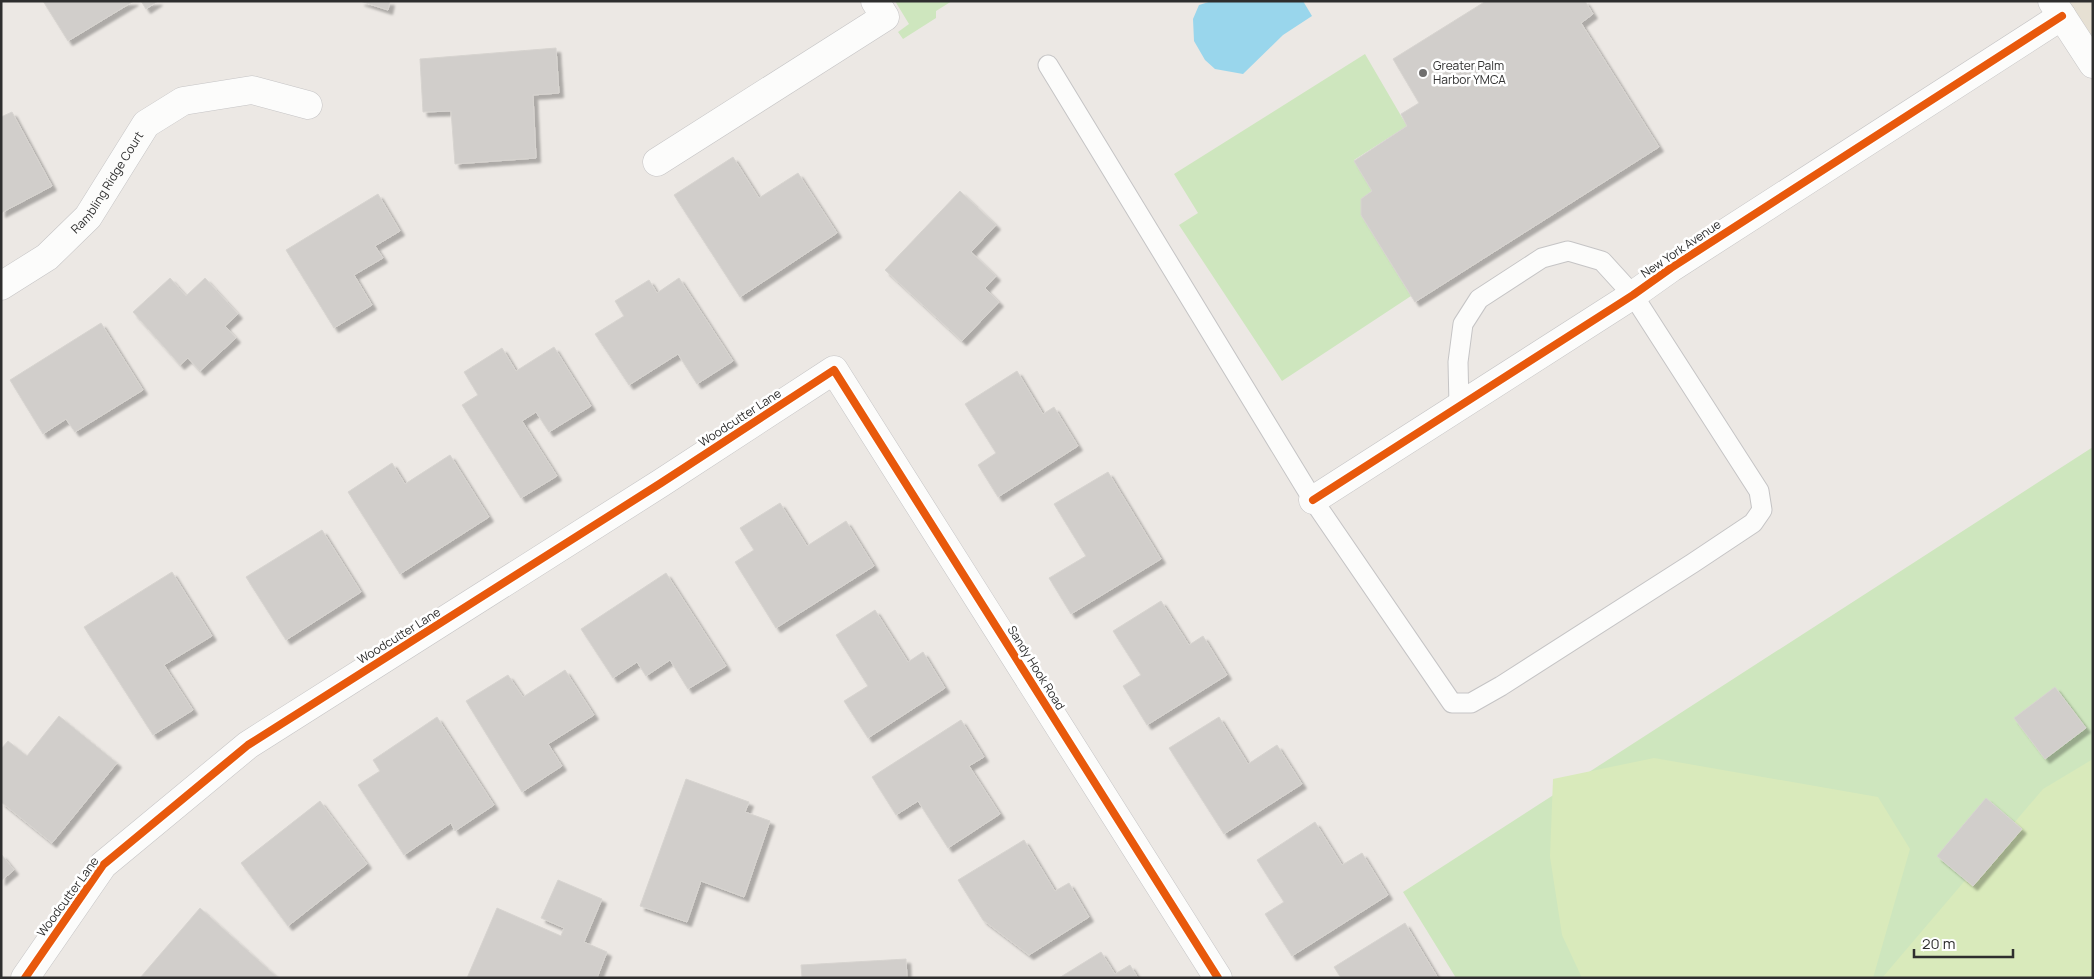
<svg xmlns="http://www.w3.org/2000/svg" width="2094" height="979" font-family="Manrope,sans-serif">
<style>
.education{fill:#e6e0d3}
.green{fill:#cee6be}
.pitch{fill:#d9eabb}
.water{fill:#99d6ec}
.building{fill:#d1cecb;stroke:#d7d4d0;filter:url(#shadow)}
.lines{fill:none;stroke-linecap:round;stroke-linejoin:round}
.service-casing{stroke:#c5c4c5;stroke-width:21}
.minor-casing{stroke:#c5c4c5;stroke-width:29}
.service{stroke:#fcfcfb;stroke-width:19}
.minor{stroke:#fcfcfb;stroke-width:28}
.cycleway-casing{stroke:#fff;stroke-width:11}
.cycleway{stroke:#e8590c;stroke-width:8}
.poi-dot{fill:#706f6e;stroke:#fff;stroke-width:2}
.labels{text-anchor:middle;stroke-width:5;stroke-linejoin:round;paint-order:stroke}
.poi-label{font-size:12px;fill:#2e2e2e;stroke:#fff;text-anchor:start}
.street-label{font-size:12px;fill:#2e2e2e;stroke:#fff}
</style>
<defs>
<filter id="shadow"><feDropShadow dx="4.5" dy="4.5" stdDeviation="1" flood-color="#0004"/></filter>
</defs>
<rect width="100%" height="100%" fill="#ece8e4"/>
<path class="education" d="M2068 1H2093V40Z"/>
<path class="green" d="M895 1H952L936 11V18L903 39 898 32 909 24Z
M1365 54 1407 126 1354 160 1372 191 1361 199V215L1411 296 1282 381 1179 225 1198 213 1174 174Z
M2093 447V978H1456L1403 892Z"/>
<path class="pitch" d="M1654 758 1878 797 1910 849 1873 978H1582L1562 935 1550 857 1553 779Z
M2093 759V978H1882L2043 789Z"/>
<path class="water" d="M1212 1H1303L1312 16 1283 35 1243 74 1215 69 1205 60 1194 41 1193 19 1199 5Z"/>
<path class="building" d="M43 1H134L68 41Z
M141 1H158L146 9Z
M360 1H390L388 10Z
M1486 1H1585L1593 14 1581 23 1659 147 1415 302 1361 215V199L1372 191 1354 161 1407 126 1401 114 1419 103 1393 59Z
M556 48 559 93 533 95 536 158 455 164 451 111 423 112 420 59Z
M12 112 52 186 1 213V117Z
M733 157 759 198 798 173 837 233 740 297 674 195Z
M960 191 996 225 971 252 996 276 985 288 999 302 962 341 885 270Z
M378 194 400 231 375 246 383 258 354 275 372 305 334 328 286 250Z
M170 278 186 296 205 278 238 314 225 326 236 338 200 371 188 358 180 365 133 312Z
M679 278 733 361 697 384 678 354 629 385 595 334 624 316 615 301 649 280 657 293Z
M101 323 143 390 75 432 66 419 43 434 10 380Z
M554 347 591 406 549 432 536 412 522 421 557 476 521 498 462 405 478 395 464 372 502 348 516 371Z
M1017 371 1043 414 1054 407 1078 446 998 497 978 465 996 453 965 404Z
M450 455 489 517 400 574 348 492 392 463 405 484Z
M1108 472 1161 559 1071 614 1049 578 1086 556 1054 504Z
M780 503 807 546 846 521 874 566 776 628 735 562 754 550 740 528Z
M322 530 361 592 286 640 246 577Z
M172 572 212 636 164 665 193 710 153 735 84 627Z
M666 573 726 666 688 689 670 660 646 676 637 662 613 678 581 629Z
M1161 601 1189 645 1203 636 1227 675 1147 725 1123 686 1141 675 1113 631Z
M875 610 908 662 923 652 945 688 868 738 844 701 868 686 836 635Z
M565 670 594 715 548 744 562 766 522 792 466 701 508 675 523 697Z
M2055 687 2086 728 2045 759 2014 718Z
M59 716 117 763 52 843 1 802V749L8 741 27 756Z
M437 717 494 805 455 831 451 823 404 855 358 785 380 771 373 760Z
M1219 717 1248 764 1277 745 1302 784 1224 834 1169 748Z
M961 720 984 757 969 766 1000 814 948 848 918 801 896 815 872 777Z
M686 779 749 802 745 812 770 821 744 897 701 881 687 922 640 906Z
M1986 798 2022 829 1973 886 1937 856Z
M320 801 367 864 288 926 241 863Z
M1315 822 1342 865 1362 853 1388 895 1292 956 1265 914 1284 902 1257 860Z
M1024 840 1055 891 1069 883 1089 917 1029 955 983 920 958 880Z
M1 854 14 870 1 881Z
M558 880 602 899 584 942 607 952 597 978H467L497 908 561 936 564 928 541 918Z
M200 908 278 978H140Z
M1405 923 1438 978H1341L1334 967Z
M1101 952 1115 974 1130 965 1138 978H1059Z
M906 959 907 978H802L801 965Z"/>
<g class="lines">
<defs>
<path id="service" d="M1048 65 1313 500 1452 703H1471L1501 686 1693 563 1753 523 1762 510 1759 491 1633 295 1602 261 1568 251 1542 258 1479 299 1463 324 1458 362 1459 405"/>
<g id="minor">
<path d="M2052 1 2093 64"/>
<path d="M657 162 885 17 875 1"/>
<path id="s1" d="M1 286 47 257 88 217 146 124 183 101 252 90 308 105"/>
<path d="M1313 500 1633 295 1671 268 2062 16"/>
<path d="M25 978 103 865 248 745 661 483 834 370 1218 978"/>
</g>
</defs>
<use href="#service" class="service-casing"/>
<use href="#minor" class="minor-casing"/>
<use href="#service" class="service"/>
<use href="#minor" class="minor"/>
<defs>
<path id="cycleway" d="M1313 500 1633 295 1671 268 2062 16
M25 978 103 865 248 745 661 483 834 370 1218 978"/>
</defs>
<use href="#cycleway" class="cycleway-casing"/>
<use href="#cycleway" class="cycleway"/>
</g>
<circle class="poi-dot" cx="1423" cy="73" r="5"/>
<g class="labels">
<g class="poi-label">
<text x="1433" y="70">Greater Palm<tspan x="1433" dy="14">Harbor YMCA</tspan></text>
</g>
<g class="street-label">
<text dy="4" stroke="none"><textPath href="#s1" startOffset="151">Rambling Ridge Court</textPath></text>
<text transform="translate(1681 249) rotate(-34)" y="4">New York Avenue</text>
<text transform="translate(740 418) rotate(-33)" y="4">Woodcutter Lane</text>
<text transform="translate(399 636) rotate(-32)" y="4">Woodcutter Lane</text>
<text transform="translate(1036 668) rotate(58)" y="4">Sandy Hook Road</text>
<text transform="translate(68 897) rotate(-54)" y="4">Woodcutter Lane</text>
</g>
</g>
<rect width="2094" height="979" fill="none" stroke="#2e2e2e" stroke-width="5"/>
<path d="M1914 949v8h99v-8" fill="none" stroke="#2e2e2e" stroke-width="2.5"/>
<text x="1922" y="949" font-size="15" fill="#2e2e2e" stroke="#ffffff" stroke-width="4" paint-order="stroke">20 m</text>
</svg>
